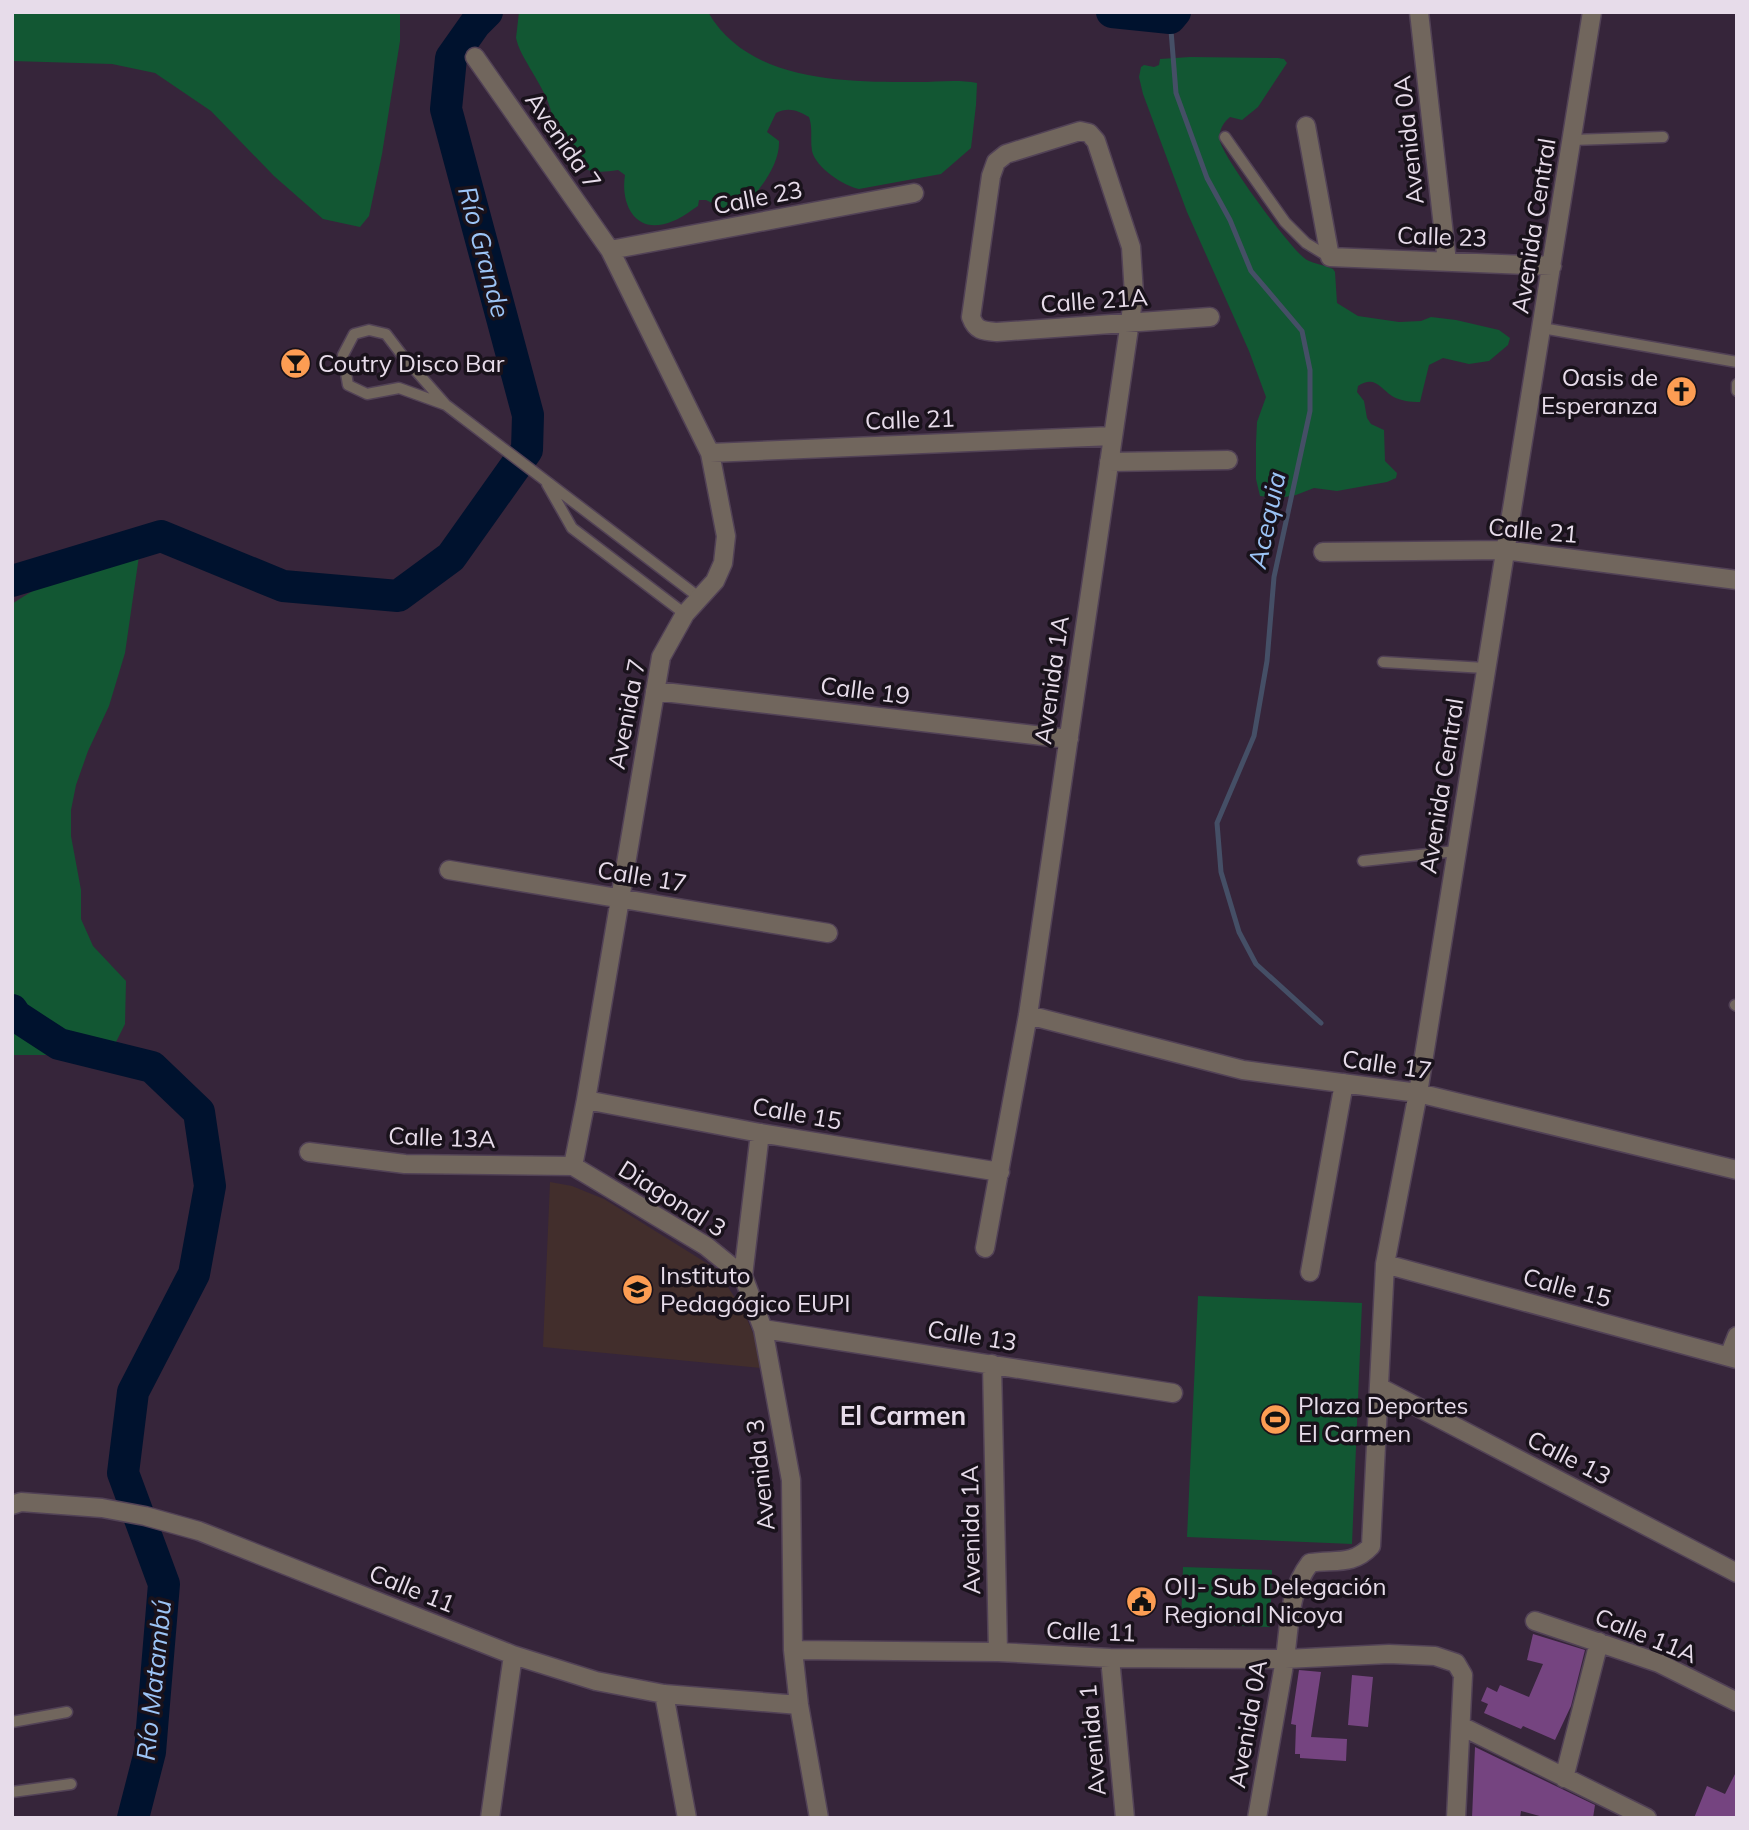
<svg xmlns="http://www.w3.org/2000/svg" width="1749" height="1830" font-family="Mulish,sans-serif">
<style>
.education{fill:#422e2c}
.green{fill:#125733}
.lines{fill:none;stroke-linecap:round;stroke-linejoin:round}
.stream{stroke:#454f66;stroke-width:5}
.river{stroke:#00122e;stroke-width:32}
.building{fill:#754480}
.lane-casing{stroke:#524256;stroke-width:13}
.street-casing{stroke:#524256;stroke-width:21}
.lane{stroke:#71665d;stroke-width:10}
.street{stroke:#71665d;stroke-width:18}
.labels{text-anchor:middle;stroke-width:7;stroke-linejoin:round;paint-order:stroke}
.street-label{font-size:24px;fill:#e7dcea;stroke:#19121b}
.poi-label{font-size:24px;fill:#e7dcea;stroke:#19121b;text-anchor:start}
.water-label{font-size:26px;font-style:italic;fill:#9cc4f6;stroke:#19121b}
.neighbourhood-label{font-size:26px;font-weight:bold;fill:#e7dcea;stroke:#19121b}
</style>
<rect width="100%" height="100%" fill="#36253a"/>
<path class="education" d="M550 1182 572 1186 604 1199 716 1269 743 1310 756 1340 761 1368 543 1347Z"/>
<path class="green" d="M12 12H400V41L382 154 369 216 360 227 323 219 274 176 211 111 155 73 112 64 12 61Z
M519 12H708C749 83 846 82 918 82 937 82 958 79 977 83L976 105 971 148 941 174 859 189C844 186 816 168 812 151 810 139 813 128 809 117 797 110 788 107 776 113L767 132 779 141C780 165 759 191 743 208L724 209 706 200H699L698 206C690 211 682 218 673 221 637 237 620 206 625 175L618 170C578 177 570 162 552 128 557 102 527 69 518 45L516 38Z
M1190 57 1278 58 1284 59 1287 63 1258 107 1242 120 1230 117C1223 123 1218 131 1220 141 1223 157 1292 252 1307 260 1314 264 1325 265 1333 269L1335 272 1337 303 1358 316 1399 322 1421 321 1431 317 1456 320 1499 330 1510 338 1508 345 1489 361 1469 364 1443 358 1429 365 1420 402C1411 402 1400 401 1392 396 1380 388 1375 375 1358 386L1357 392 1364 401 1367 418 1371 424 1384 430 1385 461 1397 473 1396 478 1387 482 1337 491 1314 488 1296 495 1279 498 1260 496 1256 479V443L1257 422 1266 397 1249 351 1187 212 1143 94 1139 77 1141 67 1144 65 1154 67 1159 65 1160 59Z
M134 555 139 556 125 653 109 706 88 751 76 785 71 810V836L81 890V919L93 946 126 981 125 1024 116 1042 85 1061 47 1055H12V604C51 578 88 564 134 555Z
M1198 1296 1362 1303 1352 1544 1187 1537Z
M1183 1567 1272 1570 1270 1627 1181 1624Z"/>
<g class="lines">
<path class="stream" d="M1170 18 1176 93 1207 178 1230 220 1251 271 1302 331 1310 370V411L1274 577 1267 661 1254 736 1217 823 1221 872 1239 932 1256 964 1321 1023"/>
<path class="river" d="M1112 12 1170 18 1175 12
M12 581 161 536 283 586 398 596 451 557 527 450 528 415 446 109 451 58 475 24 487 12
M12 1010 16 1016 59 1044 152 1067 199 1112 210 1186 194 1274 133 1392 123 1473 164 1584 150 1752 133 1818"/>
</g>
<path class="building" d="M1533 1634 1585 1650 1571 1706 1555 1740 1523 1726 1521 1729 1484 1713 1488 1704 1481 1701 1487 1687 1497 1692 1500 1685 1529 1697 1543 1664 1527 1660Z
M1299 1670 1321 1672 1311 1737 1347 1739 1346 1761 1300 1758V1754H1295L1296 1725 1291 1724Z
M1352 1675 1373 1677 1368 1727 1348 1725Z
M1475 1747 1595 1805 1593 1818H1547L1521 1811 1520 1818H1472Z
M1737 1770V1818H1694L1707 1786 1725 1794Z"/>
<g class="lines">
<defs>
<path id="lane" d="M1225 137 1285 222 1306 243 1329 257
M1572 140 1663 137
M1542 328 1737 362
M1737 384V391
M446 405 399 388 367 394 348 385 343 355 354 334 369 330 386 334 402 355 446 405 700 598
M547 484 572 528 685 614
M1383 662 1485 668
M1363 861 1456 851
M1735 1005 1737 1006
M12 1722 67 1712
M12 1792 71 1784"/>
<path id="street" d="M1419 12 1447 262
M475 57 610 250 710 453 726 536 723 563 715 581 685 614 661 657 586 1100 573 1166
M1306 126 1330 257 1552 266
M610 250 914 193
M710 453 1113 436
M1109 462 1228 460
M1323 552 1504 550 1737 580
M655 691 1069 739
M449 870 828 933
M1028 1015 1243 1070 1418 1093 1737 1170
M586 1100 760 1133 1000 1172
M760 1133 743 1276 763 1329 791 1480 793 1650 799 1705 819 1818
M309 1152 405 1164 573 1166
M573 1166 706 1246 743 1276
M985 1248 1028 1015 1134 294 1131 247 1096 141 1089 133 1080 131 1006 154 996 162 991 176 971 317C976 331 983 331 997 332L1210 317
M1385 1264 1737 1359
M1310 1272 1344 1083
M763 1329 1173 1393
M1729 1356 1737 1336
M992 1364 998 1652
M1379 1387 1737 1573
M12 1505 21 1502 102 1508 145 1516 199 1531 513 1655 596 1681 664 1694 799 1705
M1535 1621 1659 1663 1737 1702
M793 1650 998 1652 1110 1658 1285 1659 1389 1654 1435 1656 1456 1663 1463 1675 1456 1818
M1110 1658 1125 1818
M664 1694 687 1818
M1461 1726 1647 1818
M1564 1778 1599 1642
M490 1818 513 1655
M1257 1818C1266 1767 1275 1716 1284 1665 1290 1629 1287 1593 1310 1563 1334 1559 1353 1566 1371 1546L1385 1264 1418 1093 1592 12"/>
</defs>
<use href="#lane" class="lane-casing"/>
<use href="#street" class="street-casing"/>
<use href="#lane" class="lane"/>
<use href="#street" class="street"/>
</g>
<defs>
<symbol id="bar-disc" viewBox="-11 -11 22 22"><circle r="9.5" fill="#fc9d53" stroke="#19121b"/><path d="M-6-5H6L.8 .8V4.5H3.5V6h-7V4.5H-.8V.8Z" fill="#111"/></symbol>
<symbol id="church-disc" viewBox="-11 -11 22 22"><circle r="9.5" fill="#fc9d53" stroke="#19121b"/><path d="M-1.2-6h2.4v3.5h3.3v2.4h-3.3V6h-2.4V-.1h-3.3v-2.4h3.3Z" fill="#111"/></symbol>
<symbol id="school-disc" viewBox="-11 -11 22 22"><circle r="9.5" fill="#fc9d53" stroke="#19121b"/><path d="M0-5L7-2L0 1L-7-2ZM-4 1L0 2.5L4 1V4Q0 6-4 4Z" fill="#111"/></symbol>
<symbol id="stadium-disc" viewBox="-11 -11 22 22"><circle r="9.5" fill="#fc9d53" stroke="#19121b"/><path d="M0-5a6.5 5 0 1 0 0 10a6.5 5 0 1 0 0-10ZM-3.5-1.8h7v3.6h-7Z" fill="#111"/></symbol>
<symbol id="civic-disc" viewBox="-11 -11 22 22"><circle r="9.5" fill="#fc9d53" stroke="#19121b"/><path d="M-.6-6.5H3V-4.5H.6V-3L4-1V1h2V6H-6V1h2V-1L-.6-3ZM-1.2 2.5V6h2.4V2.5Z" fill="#111"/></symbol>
</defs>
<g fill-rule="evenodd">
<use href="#bar-disc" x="278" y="346" width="35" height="35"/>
<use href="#church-disc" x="1664" y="374" width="35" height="35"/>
<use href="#school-disc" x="620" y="1272" width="35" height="35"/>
<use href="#stadium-disc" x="1258" y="1402" width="35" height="35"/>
<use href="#civic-disc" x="1124" y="1584" width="35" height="35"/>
</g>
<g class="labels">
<g class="street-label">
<text transform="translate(1409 140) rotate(-96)" y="8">Avenida 0A</text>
<text transform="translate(563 141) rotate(55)" y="8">Avenida 7</text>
<text transform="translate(758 198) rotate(-11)" y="8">Calle 23</text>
<text transform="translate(1534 226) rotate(-81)" y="8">Avenida Central</text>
<text transform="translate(1442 237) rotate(2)" y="8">Calle 23</text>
<text transform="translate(1094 301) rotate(-4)" y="8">Calle 21A</text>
<text transform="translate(910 420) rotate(-2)" y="8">Calle 21</text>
<text transform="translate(1533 531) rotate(5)" y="8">Calle 21</text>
<text transform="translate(1052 680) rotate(-82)" y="8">Avenida 1A</text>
<text transform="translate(865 691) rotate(7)" y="8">Calle 19</text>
<text transform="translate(627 714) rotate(-79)" y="8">Avenida 7</text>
<text transform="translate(1442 786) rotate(-81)" y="8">Avenida Central</text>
<text transform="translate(642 877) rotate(9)" y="8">Calle 17</text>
<text transform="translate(1387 1065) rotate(8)" y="8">Calle 17</text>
<text transform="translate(797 1114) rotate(10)" y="8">Calle 15</text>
<text transform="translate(442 1138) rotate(2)" y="8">Calle 13A</text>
<text transform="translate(672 1199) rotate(32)" y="8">Diagonal 3</text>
<text transform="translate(1567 1288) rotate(15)" y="8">Calle 15</text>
<text transform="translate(972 1336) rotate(9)" y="8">Calle 13</text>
<text transform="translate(1569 1458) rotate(27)" y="8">Calle 13</text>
<text transform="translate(761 1475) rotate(-96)" y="8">Avenida 3</text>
<text transform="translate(971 1530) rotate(-91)" y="8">Avenida 1A</text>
<text transform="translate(412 1589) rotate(22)" y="8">Calle 11</text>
<text transform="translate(1091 1632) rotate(2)" y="8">Calle 11</text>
<text transform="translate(1646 1636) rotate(22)" y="8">Calle 11A</text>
<text transform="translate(1248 1724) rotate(-80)" y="8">Avenida 0A</text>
<text transform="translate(1093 1740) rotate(-95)" y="8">Avenida 1</text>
</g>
<g class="poi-label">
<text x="318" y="372">Coutry Disco Bar</text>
<text x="1658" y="386" text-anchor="end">Oasis de<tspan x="1658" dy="28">Esperanza</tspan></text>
<text x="660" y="1284">Instituto<tspan x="660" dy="28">Pedagógico EUPI</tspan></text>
<text x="1298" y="1414">Plaza Deportes<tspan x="1298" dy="28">El Carmen</tspan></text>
<text x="1164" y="1595">OIJ- Sub Delegación<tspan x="1164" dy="28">Regional Nicoya</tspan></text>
</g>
<g class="water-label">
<text transform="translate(484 252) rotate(75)" y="9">Río Grande</text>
<text transform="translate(1267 520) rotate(-78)" y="9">Acequia</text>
<text transform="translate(154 1680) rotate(-84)" y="9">Río Matambú</text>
</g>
<g class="neighbourhood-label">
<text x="903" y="1425">El Carmen</text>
</g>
</g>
<rect width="1749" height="1830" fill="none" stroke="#e7dcea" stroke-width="28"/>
</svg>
